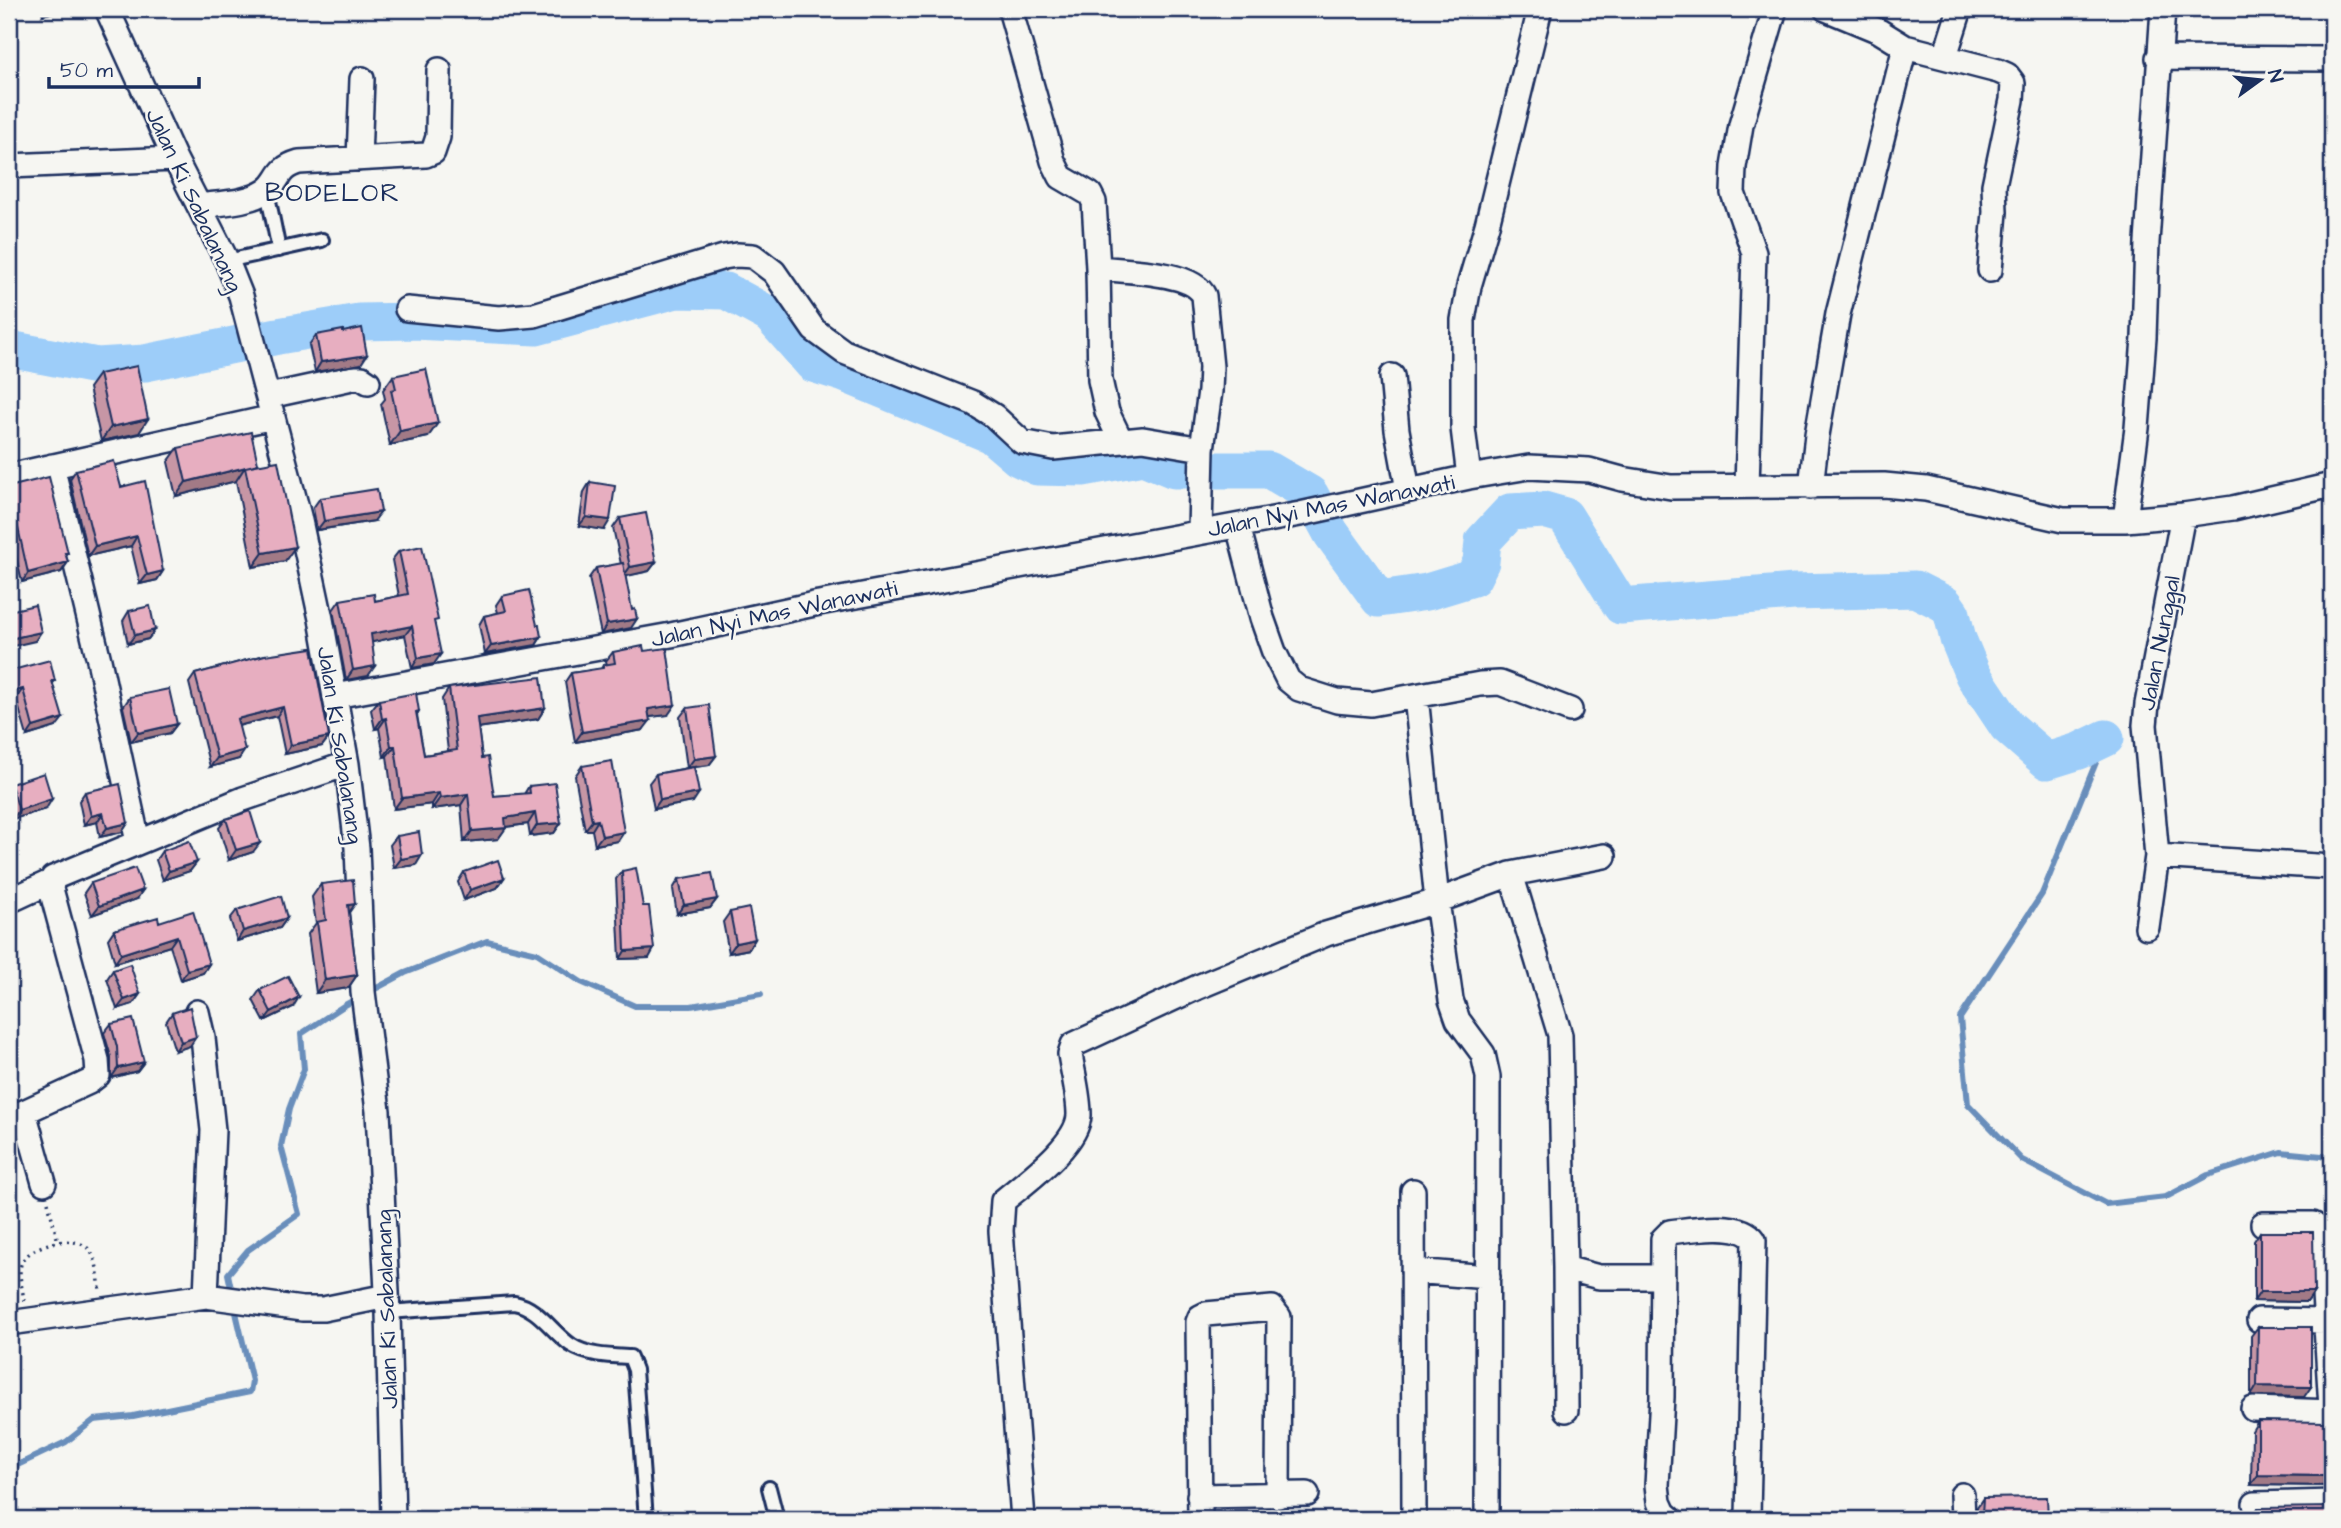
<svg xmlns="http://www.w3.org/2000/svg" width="2341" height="1528" font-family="'Architects Daughter',sans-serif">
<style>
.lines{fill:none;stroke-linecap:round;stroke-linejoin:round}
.stream{stroke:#698ebb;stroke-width:6}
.river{stroke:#9dcdf9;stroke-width:37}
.lane-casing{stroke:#1b2f5e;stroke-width:18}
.street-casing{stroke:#1b2f5e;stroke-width:28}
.path{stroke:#1b2f5e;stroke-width:3.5;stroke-dasharray:2 5;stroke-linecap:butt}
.lane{stroke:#f6f6f2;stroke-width:12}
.street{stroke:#f6f6f2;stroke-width:23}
.wall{fill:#c796a5;stroke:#1b2f5e;stroke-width:2}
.shaded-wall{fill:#a27a86;stroke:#1b2f5e;stroke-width:2}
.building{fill:#e7aec0;stroke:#1b2f5e;stroke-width:2}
.labels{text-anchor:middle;stroke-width:5;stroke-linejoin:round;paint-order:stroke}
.street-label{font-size:23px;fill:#1b2f5e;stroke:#f6f6f2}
.quarter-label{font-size:26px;letter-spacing:2px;fill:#1b2f5e;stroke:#f6f6f2}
</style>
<rect width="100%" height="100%" fill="#f6f6f2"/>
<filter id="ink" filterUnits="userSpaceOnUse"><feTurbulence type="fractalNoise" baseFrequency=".0143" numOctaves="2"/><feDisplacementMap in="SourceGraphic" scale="14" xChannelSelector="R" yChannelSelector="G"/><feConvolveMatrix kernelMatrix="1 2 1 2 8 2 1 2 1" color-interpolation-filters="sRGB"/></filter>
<g filter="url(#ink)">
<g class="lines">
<path class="stream" d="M2106 738 2042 894 1960 1018 1968 1104 2022 1160 2106 1204 2166 1197 2208 1175 2281 1152 2332 1157
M232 1293 228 1274 248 1250 299 1214 281 1146 289 1109 304 1069 301 1034 345 1005 405 973 487 941 537 953 581 982 635 1006H691L761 994
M9 1469 66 1442 94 1420 133 1416 250 1392 252 1381 234 1304"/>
<path class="river" d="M9 349 97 366 145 363 278 336 359 322 415 321 536 327 676 290 726 291 770 315 813 364 842 373 991 435 1018 458 1037 467 1083 468 1143 457 1174 470H1269L1310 494 1331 533 1379 599 1427 592 1473 578 1481 562 1483 541 1510 512 1544 510 1565 516 1621 606 1794 592 1915 589 1945 604 1952 614 1958 639 1973 675 2007 726 2047 761 2079 751 2106 738"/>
<defs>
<path id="lane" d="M267 191 279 250
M227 261 322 240
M388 1312 514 1303C538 1307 552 1332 571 1345 588 1356 611 1356 630 1357L635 1370 646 1519
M769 1488 777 1519"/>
<path id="street" d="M107 9 175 159 227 261 241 296 299 516 321 619 347 764 357 848 363 992 378 1111 388 1312 393 1519
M1010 9 1053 161 1061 177 1090 194 1094 202 1098 268 1100 380 1107 412 1121 441
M1826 9 1879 31 1905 47 1998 71 2007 75 2013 83 2012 100 1994 185 1995 212 1990 270
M1945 56 1960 9
M2158 58 2332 59
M359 159 362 79
M9 166 175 159
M199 206C219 203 248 203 266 191 281 181 275 169 299 162L426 155 433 152 438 137 439 70
M1098 268C1124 271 1193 271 1204 296L1211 367 1210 391 1202 449
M407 309 499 318 534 315 724 257 737 255 753 256 774 272 814 330 844 352 973 403 994 416 1022 442 1053 448 1143 439 1202 449 1200 531
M1392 376 1397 430 1408 490
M269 396 352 378H362L368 382
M52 466 99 660 138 842
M9 476 273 417
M1469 477 1463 428V320L1469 286 1487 225 1540 9
M1747 486 1754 253 1733 193 1734 167 1741 125 1775 9
M1811 487 1817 435 1838 314 1905 47
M2125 520 2137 428 2144 338 2147 242 2163 9
M1238 526 1262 618 1274 652 1288 680 1299 689 1337 701 1371 704 1480 684 1500 683 1570 710
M335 696 671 635 819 603 1300 514 1469 477 1529 467 1589 470 1622 479 1671 487 1884 485 1926 489 2063 520H2125L2183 515 2233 508 2332 485
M1416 696 1437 901 1451 1000 1458 1020 1483 1054 1488 1077 1487 1519
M2157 856 2332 867
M1511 874 1560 1035 1565 1268 1599 1277H1663
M9 901 50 882
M2147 927 2157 856 2145 725 2147 704 2183 515
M197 1012 203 1038 213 1130 206 1296
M24 1112 44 1183
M9 1116 24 1112 89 1082 98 1075 97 1060 51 889 53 878 243 799 347 764
M1413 1191 1414 1519
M2263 1224H2313L2320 1229 2332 1424
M1565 1268 1566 1410
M1413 1271 1488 1277
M2259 1320 2325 1321
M9 1323 206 1296 302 1309H323L387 1296
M2253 1409 2332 1412
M1962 1495 1963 1519
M1199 1496 1307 1494
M2255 1504 2332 1502
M1023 1519 1001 1231 1003 1201C1024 1183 1078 1145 1079 1115 1079 1095 1073 1074 1070 1054L1073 1045 1198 987 1326 934 1437 901 1511 874 1604 856
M1200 1519 1198 1322 1200 1317 1206 1314 1272 1308 1279 1317 1278 1496
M1671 1519 1664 1513 1659 1502 1657 1485 1662 1397 1663 1239 1670 1232C1693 1229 1740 1220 1754 1240L1748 1516 1744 1519"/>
</defs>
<use href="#lane" class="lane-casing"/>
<use href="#street" class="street-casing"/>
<path class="path" d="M48 1202 58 1242
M24 1301C23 1290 17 1272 22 1262 32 1243 78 1232 91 1252 98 1263 98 1277 100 1289"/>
<use href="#lane" class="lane"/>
<use href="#street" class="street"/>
</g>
<path class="wall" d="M41 9H65L43 15Z
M316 335 361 364 315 372 309 345Z
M99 374 139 433 101 441 89 388Z
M393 376 428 437 390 445 381 404 385 399 383 390Z
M178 448 258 464 257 465 285 561 253 567 236 481 176 496 168 462Z
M76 470 121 487 163 571 157 580 140 584 131 546 88 556 70 479Z
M590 482 604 530 579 526 584 492Z
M9 487 66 555 68 562 61 572 22 582 9 527Z
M320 498 374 521 317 530 313 508Z
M620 518 656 562 649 571 625 576 631 628 601 634 589 578 596 568 621 564 613 528Z
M399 551 435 625 434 664 412 668 405 635 372 642 368 676 346 680 333 610 340 600 375 601 399 596 392 560Z
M502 596 537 625 541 637 536 645 485 654 479 625 484 616 498 613 496 605Z
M129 611 155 630 148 639 128 644 123 621Z
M644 651 668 715 649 717 643 730 575 742 565 682 571 673 601 669 603 665H607L606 661 613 652Z
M265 655 329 737 322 746 285 754 277 716 238 726 239 759 210 767 189 683 195 674Z
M9 671 55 681 53 683 56 727 27 736 16 698 9 700Z
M449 688 545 708 538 719 478 728 482 758 494 796 524 794 529 786 561 823 554 833 530 836 528 824 506 827 498 839 464 842 461 805 432 809V804L394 809 387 756 384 757 379 728 375 729 371 710 379 700 419 711 417 715 424 755 448 751 442 699Z
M130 697 177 724 170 733 131 742 123 707Z
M687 708 716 756 709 765 695 767 693 802 654 809 649 783 656 774 687 768 680 717Z
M582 766 618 841 595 845 592 830H585L575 776Z
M11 784 46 809 13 819 9 807V786Z
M85 792 128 823 122 832 100 837 97 822 84 825 79 801Z
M226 819 253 852 229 860 219 828Z
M397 836 416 865 394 868 390 845Z
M162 851 197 862 190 871 163 880 156 860Z
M622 871 643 906 649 958 620 959 616 879Z
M464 872 504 878 497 888 464 900 458 882Z
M679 879 717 899 710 908 677 914 673 889Z
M91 883 137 899 92 915 84 893Z
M321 884 349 912 357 975 348 988 316 993 308 934 316 923 312 897Z
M237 910 287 918 280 928 237 941 230 919Z
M730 912 755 939 749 949 729 953 723 922Z
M159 922 209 964 203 973 181 980 170 946 115 963 108 939 114 930Z
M113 970 140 994 133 1004 117 1009 107 979Z
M260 990 293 1007 264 1021 253 1000Z
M172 1013 190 1046 175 1051 166 1022Z
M111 1024 144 1062 137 1071 111 1078V1057L104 1033Z
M2260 1232 2314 1292 2307 1302 2254 1301V1241Z
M2258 1327 2304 1397 2251 1396V1336Z
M2258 1421 2332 1427V1486L2251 1485 2252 1431Z
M1983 1498 2048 1519H1976L1977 1507Z
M2258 1508 2332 1519H2252V1517Z"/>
<path class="shaded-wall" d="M9 9H33L9 15Z
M48 9H65L43 15Z
M367 355 361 364 315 372 321 362Z
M148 419 139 433 101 441 111 427Z
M438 423 428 437 390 445 400 431Z
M258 464 248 478 245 467 236 481 176 496 186 482Z
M381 512 374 521 317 530 324 521Z
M586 517 610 520 604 530 579 526Z
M137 536 131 546 88 556 95 546Z
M295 547 285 561 253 567 263 553Z
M68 562 61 572 22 582 28 573Z
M656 562 649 571 623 577 630 567Z
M163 571 157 580 140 584 147 575Z
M637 619 631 628 601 634 607 624Z
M412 626 405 635 364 644 371 634Z
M155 630 148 639 128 644 135 635Z
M41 632 35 641 9 647V639Z
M541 637 536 645 485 654 491 646Z
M441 654 434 664 412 668 418 658Z
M375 666 368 676 346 680 353 670Z
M23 689 16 698 9 700V692Z
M675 705 668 715 641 718 648 709Z
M283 707 277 716 230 728 237 719Z
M545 708 538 719 470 729 477 718Z
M63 718 56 727 27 736 33 727Z
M386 718 379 728 375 729 382 719Z
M650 721 643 730 575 742 582 732Z
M177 724 170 733 131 742 138 733Z
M329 737 322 746 285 754 291 745Z
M391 746H395L387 756 384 757Z
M245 750 239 759 210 767 217 758Z
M716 756 709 765 687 768 694 759Z
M439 793 432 804 394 809 402 798Z
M699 793 693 802 654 809 660 800Z
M468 794 461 805 432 809 440 798Z
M52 799 46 809 13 819 19 810Z
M103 813 97 822 84 825 91 816Z
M535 813 528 824 497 828 505 818Z
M598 820 592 830H585L592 821Z
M128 823 122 832 100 837 107 828Z
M561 823 554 833 530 836 537 825Z
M506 828 498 839 464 842 472 831Z
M624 832 618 841 595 845 602 836Z
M260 843 253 852 229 860 236 850Z
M422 855 416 865 394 868 401 859Z
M197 862 190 871 163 880 169 871Z
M504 878 497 888 464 900 470 890Z
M143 890 137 899 92 915 99 906Z
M717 899 710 908 677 914 684 905Z
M355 904 346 917 348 905Z
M287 918 280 928 237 941 243 931Z
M177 936 170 946 115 963 121 954Z
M755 939 749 949 729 953 736 943Z
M654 949 649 958 620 959 625 951Z
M209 964 203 973 181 980 187 970Z
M357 975 348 988 316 993 325 980Z
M140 994 133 1004 117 1009 124 1000Z
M299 997 293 1007 264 1021 271 1012Z
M196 1037 190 1046 175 1051 181 1042Z
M144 1062 137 1071 111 1078 118 1068Z
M2260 1292H2314L2307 1302 2254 1301Z
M2257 1386 2311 1387 2304 1397 2251 1396Z
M2258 1475 2332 1476V1486L2251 1485Z"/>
<path class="building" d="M362 328 367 355 321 362 316 335 343 330V332Z
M137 366 148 419 111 427 99 374Z
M426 369 438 423 400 431 391 390 396 389 393 376Z
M251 432 258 464 186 482 178 448Z
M114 461 121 487 145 481 163 571 147 575 137 536 95 546 76 470Z
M278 461 295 547 263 553 245 467Z
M49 477 68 553H65L68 562 28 573 9 487Z
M590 482 615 486 610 520 586 517Z
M377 489 381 512 324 521 320 498Z
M646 513 656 562 630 567 620 518Z
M422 546 438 620 434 621 441 654 418 658 412 626 371 634 375 666 353 670 340 600 374 594 375 601 408 594 399 551Z
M623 563 632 610 635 609 637 619 607 624 596 568Z
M529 590 537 625H539L541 637 491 646 484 616 506 611 502 596Z
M35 605 41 632 9 639V611Z
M150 606 155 630 135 635 129 611Z
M643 646 644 651 667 648 675 705 648 709 650 721 582 732 571 673 603 668V665L615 663 613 652Z
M312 648 329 737 291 745 283 707 237 719 245 750 217 758 195 674 265 655Z
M50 660 55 681H52L63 718 33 727 23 689 9 692V671Z
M541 677 545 708 477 718 482 758 488 757 494 796 530 793 529 786 555 783 561 823 537 825 535 813 505 818 506 828 472 831 468 794 440 798 439 793 402 798 395 746H391L386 718 382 719 379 700 416 693 419 711 416 712 424 755 457 750 449 688Z
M169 689 177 724 138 733 130 697Z
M709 705 716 756 694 759 687 708Z
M612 761 624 832 602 836 598 820 592 821 582 766Z
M694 767 699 793 660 800 656 774Z
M44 773 52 799 19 810 11 784Z
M120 784 128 823 107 828 103 813 91 816 85 792Z
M250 811 260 843 236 850 226 819Z
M419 832 422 855 401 859 397 836Z
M189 841 197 862 169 871 162 851Z
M498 860 504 878 470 890 464 872Z
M135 868 143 890 99 906 91 883Z
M636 868 643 906H649L654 949 625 951 622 871Z
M712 873 717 899 684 905 679 879Z
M353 880 355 904 348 905 357 975 325 980 317 922 326 920 321 884Z
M281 896 287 918 243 931 237 910Z
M749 908 755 939 736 943 730 912Z
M193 911 209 964 187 970 177 936 121 954 114 930 158 917 159 922Z
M130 964 140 994 124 1000 113 970Z
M288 976 299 997 271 1012 260 990Z
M190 1007 196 1037 181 1042 172 1013Z
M133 1019 144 1062 118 1068 117 1047 111 1024Z
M2260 1232H2313L2314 1292H2260Z
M2258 1327H2311V1387L2257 1386Z
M2258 1421 2327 1422 2332 1427V1476L2258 1475Z
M2047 1497 2048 1519H1979L1982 1515 1983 1498Z
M2332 1507V1519H2258V1508Z
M1800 1516V1519H1761L1763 1518Z"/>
</g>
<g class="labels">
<g class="street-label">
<text transform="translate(195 200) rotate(65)" y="8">Jalan Ki Sabalanang</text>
<text transform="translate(1331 505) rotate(-11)" y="8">Jalan Nyi Mas Wanawati</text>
<text transform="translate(774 613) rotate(-12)" y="8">Jalan Nyi Mas Wanawati</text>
<text transform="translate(2159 643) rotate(-79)" y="8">Jalan Nunggal</text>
<text transform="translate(341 745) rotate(81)" y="8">Jalan Ki Sabalanang</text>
<text transform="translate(386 1309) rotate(-92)" y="8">Jalan Ki Sabalanang</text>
</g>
<g class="quarter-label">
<text x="333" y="201">BODELOR</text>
</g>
</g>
<rect width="2341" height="1528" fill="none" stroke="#f6f6f2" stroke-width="35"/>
<rect x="18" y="18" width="2306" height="1493" fill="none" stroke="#1b2f5e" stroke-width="2.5" filter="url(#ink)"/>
<g transform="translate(2260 80) rotate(75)" stroke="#f6f6f2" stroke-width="5" paint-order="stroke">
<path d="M0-5L12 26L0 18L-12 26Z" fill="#1b2f5e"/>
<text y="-10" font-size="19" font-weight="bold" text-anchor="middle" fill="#1b2f5e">N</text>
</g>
<path d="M49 77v10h150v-10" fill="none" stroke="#1b2f5e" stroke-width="3.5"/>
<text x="60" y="77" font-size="21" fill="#1b2f5e" stroke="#f6f6f2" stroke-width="5" paint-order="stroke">50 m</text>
</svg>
